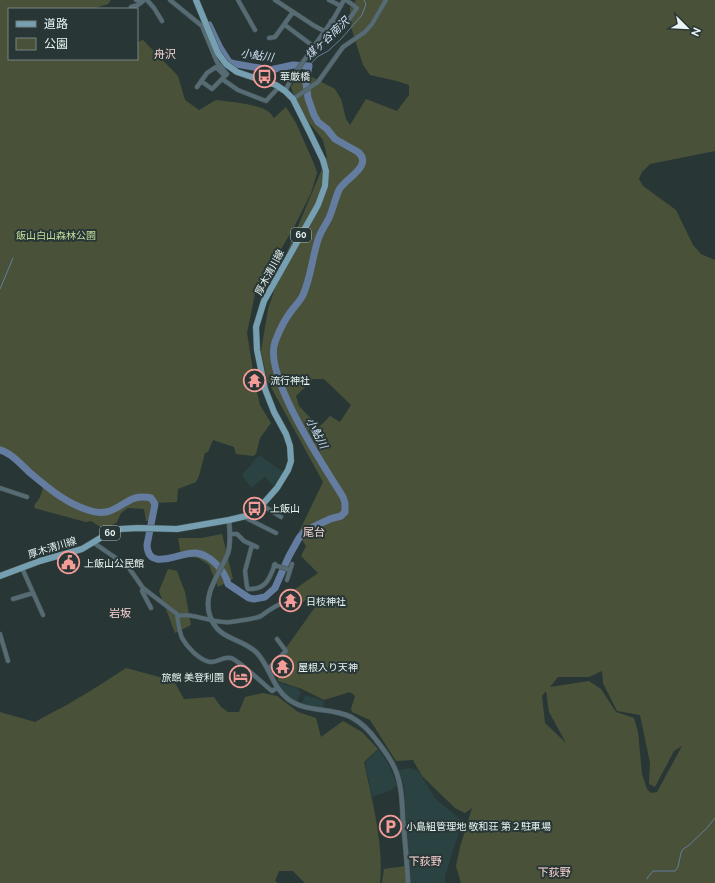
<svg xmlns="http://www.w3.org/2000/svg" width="715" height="883" font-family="Raleway,'Noto Sans JP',sans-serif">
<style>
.built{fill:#2a4241}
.green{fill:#495239;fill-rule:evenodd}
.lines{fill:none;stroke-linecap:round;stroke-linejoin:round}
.stream{stroke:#647c9f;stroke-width:1}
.river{stroke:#647c9f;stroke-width:7}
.minor-casing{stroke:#475554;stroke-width:5}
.tertiary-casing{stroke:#475554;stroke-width:5.5}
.primary-casing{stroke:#475554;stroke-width:7}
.minor{stroke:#566b73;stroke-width:4}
.tertiary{stroke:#566b73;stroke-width:4.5}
.primary{stroke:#76a0b1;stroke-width:6}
.labels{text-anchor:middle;stroke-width:4;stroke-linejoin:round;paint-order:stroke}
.shield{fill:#283736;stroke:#b0bbba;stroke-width:1}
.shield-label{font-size:9px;font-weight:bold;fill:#eaf4f3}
.poi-label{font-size:10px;fill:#eaf4f3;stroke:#283736;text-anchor:start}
.park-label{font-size:10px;fill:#c6dc99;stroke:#283736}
.street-label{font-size:10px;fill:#eaf4f3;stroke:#283736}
.water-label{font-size:11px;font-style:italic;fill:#d0dff7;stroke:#283736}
.neighbourhood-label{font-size:11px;fill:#f8d4d2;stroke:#283736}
</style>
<rect width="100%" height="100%" fill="#283736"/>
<path class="built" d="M259 455 283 472 273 486 265 477 251 488 242 475Z
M276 682 297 688 301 692 297 702 284 693Z
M305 695 324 701 323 708 302 704Z
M379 749 389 765 397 785 391 790 372 797 365 762Z
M410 768 418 771 436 799 461 820 462 823 445 876V883H410L404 786 398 770Z"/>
<path class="green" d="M0 0H111L108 4 92 9H9V59H137V44L138 42 143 40 178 76 185 100 199 110 216 100C230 102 261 104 270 113 271 113 273 118 274 118L286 107 296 123 315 166 317 173 311 193 294 227 255 294 247 333 254 377 251 378 252 383 255 384 260 405 271 423 260 438 256 454 253 456 236 454 234 447 213 440 208 452 205 453 199 476 196 482 178 489 177 502 154 503 152 521H146L144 509 128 508 121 513 117 522 105 530 91 521 86 522 34 508 35 504C40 499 42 493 43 486L30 475 26 467 0 448Z
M356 0H715V151L650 164 642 172 639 179 643 186 676 210 693 245 701 254 715 260V883H461L456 866 460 847 472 808 465 813 455 808 422 776 413 760 396 761 370 720 352 712 351 709 355 696 350 692 324 700 302 689 278 681 276 662 318 603 311 596 299 605 291 592 318 573 301 556 306 546 298 534 323 482 267 380 261 351 268 309 288 250 327 157 323 140 299 110 291 87 297 77 310 76 335 89 341 99 346 119 350 125 366 99 397 111 409 95V85L397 81 370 75 363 65 351 27 350 8ZM313 379H324L351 405 340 422 330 416 319 427 299 406 296 396ZM602 671 603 683 617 711 640 715 650 763 649 784 655 787 674 751 682 746 657 792 651 793 647 789 642 774 638 732 634 718 616 712 601 689 589 681 550 687 558 677H589ZM546 691 549 712 566 743 545 723 542 696Z
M222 534 233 579 218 587 209 565 198 558 181 556 178 538H201Z
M168 569 177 571 185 592 191 625 175 633 159 591Z
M126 668 174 681 184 699 214 697 221 707 228 712H239L245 697 263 693 277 696 298 712 316 718 321 737 343 721 362 732 378 749 364 762C372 801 384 844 380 883H305L293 871H279L275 881 278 883H0V712L35 722C45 716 55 711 65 706 86 694 106 681 126 668Z
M405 866 406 883H382L384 869Z"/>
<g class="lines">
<path class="stream" d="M309 66 317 57 328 51 341 39 362 15 366 4 364 0
M0 289 13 258
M647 879 648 877 653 871H675L678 867 681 853 683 849 688 846 706 829 715 818"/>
<path class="river" d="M0 450C11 453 21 464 29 472 47 487 65 503 88 510 118 521 124 491 151 498L155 504 147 545C148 573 182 551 196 553 211 555 225 571 228 584L249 598 254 599 265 597 275 588 289 556 299 538 304 532 313 527 330 519 341 516 345 512V503L343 497C324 466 263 376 275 342 279 331 285 319 292 310 296 305 300 301 303 295 311 277 312 258 318 240 320 232 325 226 329 218 333 209 335 199 339 190 344 179 374 166 358 152L335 139 327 129 318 122 314 115 308 98 306 83 309 66 293 65 270 70 236 64 229 62 220 48 209 25"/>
<defs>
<path id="minor" d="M136 0 142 2 144 0
M147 0 154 8 162 21
M170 0 202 26 217 62 227 74 212 89 201 81
M238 0 255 30
M275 0 313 25 324 31
M329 0 341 6
M131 7 138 5 142 2
M331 21 343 28 357 8 346 0
M285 25 313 46
M269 38 275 37 293 12
M222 79 238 90 266 101 279 87
M197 87 207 73 216 67 225 76
M285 91 293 76 334 18 344 0
M293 99 318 82 343 47 365 32 372 24 386 0
M0 488 27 497
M262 505 281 517
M246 516 248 519 276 533
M230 534H237L244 541 257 547
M94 543 123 563 129 568 143 588 177 614C178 621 179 631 182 638 187 647 199 660 210 662 217 663 223 656 231 658 240 661 263 684 272 691L277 688
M252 545 245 571 247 587 248 589C266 590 270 578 275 564
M274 565 290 570
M22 568 43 615
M287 580 292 564
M143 588 142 591 151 608
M13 599 33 593
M177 616C194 612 212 624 230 622 236 621 256 619 261 616 269 610 276 605 285 602
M0 634 8 661
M268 669 286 651 277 639"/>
<path id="tertiary" d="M229 520C230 531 231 543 228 553 220 574 202 593 210 616 218 640 239 637 256 652 270 666 272 687 288 699 306 713 331 707 351 717 362 723 370 731 377 741 384 750 391 759 395 769 402 785 402 803 403 820 405 841 407 862 408 883"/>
<path id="primary" d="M0 576 40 561 82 549 107 534 120 529 138 528 177 529 229 520 246 516 262 505 277 488 288 470 291 461 290 446 286 434 274 412 265 389 257 350 256 327 264 301 318 205 325 186 326 171 323 160 310 133 293 99 285 91 276 85 237 72 226 64 218 53 196 0"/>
</defs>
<use href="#minor" class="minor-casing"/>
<use href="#tertiary" class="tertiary-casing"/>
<use href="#primary" class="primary-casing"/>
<use href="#minor" class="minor"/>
<use href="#tertiary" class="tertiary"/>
<use href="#primary" class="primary"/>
</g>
<defs>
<symbol id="bus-ring" viewBox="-11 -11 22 22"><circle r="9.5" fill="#283736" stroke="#f59b98" stroke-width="1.5"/><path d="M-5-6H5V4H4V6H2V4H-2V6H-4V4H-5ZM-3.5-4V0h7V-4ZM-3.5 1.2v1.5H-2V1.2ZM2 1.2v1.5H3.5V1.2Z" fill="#f59b98"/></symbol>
<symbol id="temple-ring" viewBox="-11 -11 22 22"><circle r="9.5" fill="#283736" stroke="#f59b98" stroke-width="1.5"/><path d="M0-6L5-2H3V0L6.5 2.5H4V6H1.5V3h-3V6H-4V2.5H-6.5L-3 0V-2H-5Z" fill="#f59b98"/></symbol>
<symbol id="civic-ring" viewBox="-11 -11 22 22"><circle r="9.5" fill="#283736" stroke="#f59b98" stroke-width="1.5"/><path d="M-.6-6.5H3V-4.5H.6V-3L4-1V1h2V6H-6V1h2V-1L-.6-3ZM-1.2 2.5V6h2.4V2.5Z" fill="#f59b98"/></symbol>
<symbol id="hotel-ring" viewBox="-11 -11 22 22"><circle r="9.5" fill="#283736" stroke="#f59b98" stroke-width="1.5"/><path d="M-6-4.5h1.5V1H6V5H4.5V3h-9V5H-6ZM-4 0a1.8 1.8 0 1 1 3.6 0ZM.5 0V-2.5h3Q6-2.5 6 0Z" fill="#f59b98"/></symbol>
<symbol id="parking-ring" viewBox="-11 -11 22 22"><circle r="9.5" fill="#283736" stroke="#f59b98" stroke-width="1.5"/><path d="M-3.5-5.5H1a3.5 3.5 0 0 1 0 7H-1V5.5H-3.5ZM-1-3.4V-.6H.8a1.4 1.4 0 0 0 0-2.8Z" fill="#f59b98"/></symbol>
</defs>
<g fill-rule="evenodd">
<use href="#bus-ring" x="252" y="64" width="25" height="25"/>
<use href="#temple-ring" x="242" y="368" width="25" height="25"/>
<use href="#bus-ring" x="242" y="496" width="25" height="25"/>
<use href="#civic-ring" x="56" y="550" width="25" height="25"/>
<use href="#temple-ring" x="278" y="588" width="25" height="25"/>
<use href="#temple-ring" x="270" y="654" width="25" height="25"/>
<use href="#hotel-ring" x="228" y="664" width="25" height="25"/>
<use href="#parking-ring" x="378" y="814" width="25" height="25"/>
</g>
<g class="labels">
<g class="shield">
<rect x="291" y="228" width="20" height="14" rx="3"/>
<rect x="100" y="526" width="20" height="14" rx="3"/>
</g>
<g class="shield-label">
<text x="301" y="238">60</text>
<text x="110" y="536">60</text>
</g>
<g class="poi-label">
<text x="280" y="80">華厳橋</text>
<text x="270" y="384">流行神社</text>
<text x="270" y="512">上飯山</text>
<text x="84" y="567">上飯山公民館</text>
<text x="306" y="605">日枝神社</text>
<text x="298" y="671">屋根入り天神</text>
<text x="224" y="681" text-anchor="end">旅館 美登利園</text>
<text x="406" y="830">小島組管理地 敬和荘 第２駐車場</text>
</g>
<g class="park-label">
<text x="56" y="239">飯山白山森林公園</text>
</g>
<g class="street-label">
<text transform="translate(269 272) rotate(-62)" y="4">厚木清川線</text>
<text transform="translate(52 547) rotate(-17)" y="4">厚木清川線</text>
</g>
<g class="water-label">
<text transform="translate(327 38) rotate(-43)" y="4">煤ヶ谷南沢</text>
<text transform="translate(257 55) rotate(8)" y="4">小鮎川</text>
<text transform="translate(317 433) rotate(62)" y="4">小鮎川</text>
</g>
<g class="neighbourhood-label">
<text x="165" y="58">舟沢</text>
<text x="314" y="536">尾台</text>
<text x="120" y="617">岩坂</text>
<text x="425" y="865">下荻野</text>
<text x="554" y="876">下荻野</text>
</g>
</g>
<rect x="8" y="8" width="130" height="52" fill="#283736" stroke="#768382"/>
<rect x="16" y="21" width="20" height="6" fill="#76a0b1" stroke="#768382"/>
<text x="44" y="28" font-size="12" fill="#eaf4f3">道路</text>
<rect x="16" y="38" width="20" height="12" fill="#495239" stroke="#768382"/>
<text x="44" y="48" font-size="12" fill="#eaf4f3">公園</text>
<g transform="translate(687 28) rotate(114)" stroke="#283736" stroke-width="3" paint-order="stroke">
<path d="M0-3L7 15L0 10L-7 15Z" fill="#eaf4f3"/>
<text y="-6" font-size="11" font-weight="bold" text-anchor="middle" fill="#eaf4f3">N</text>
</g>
</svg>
